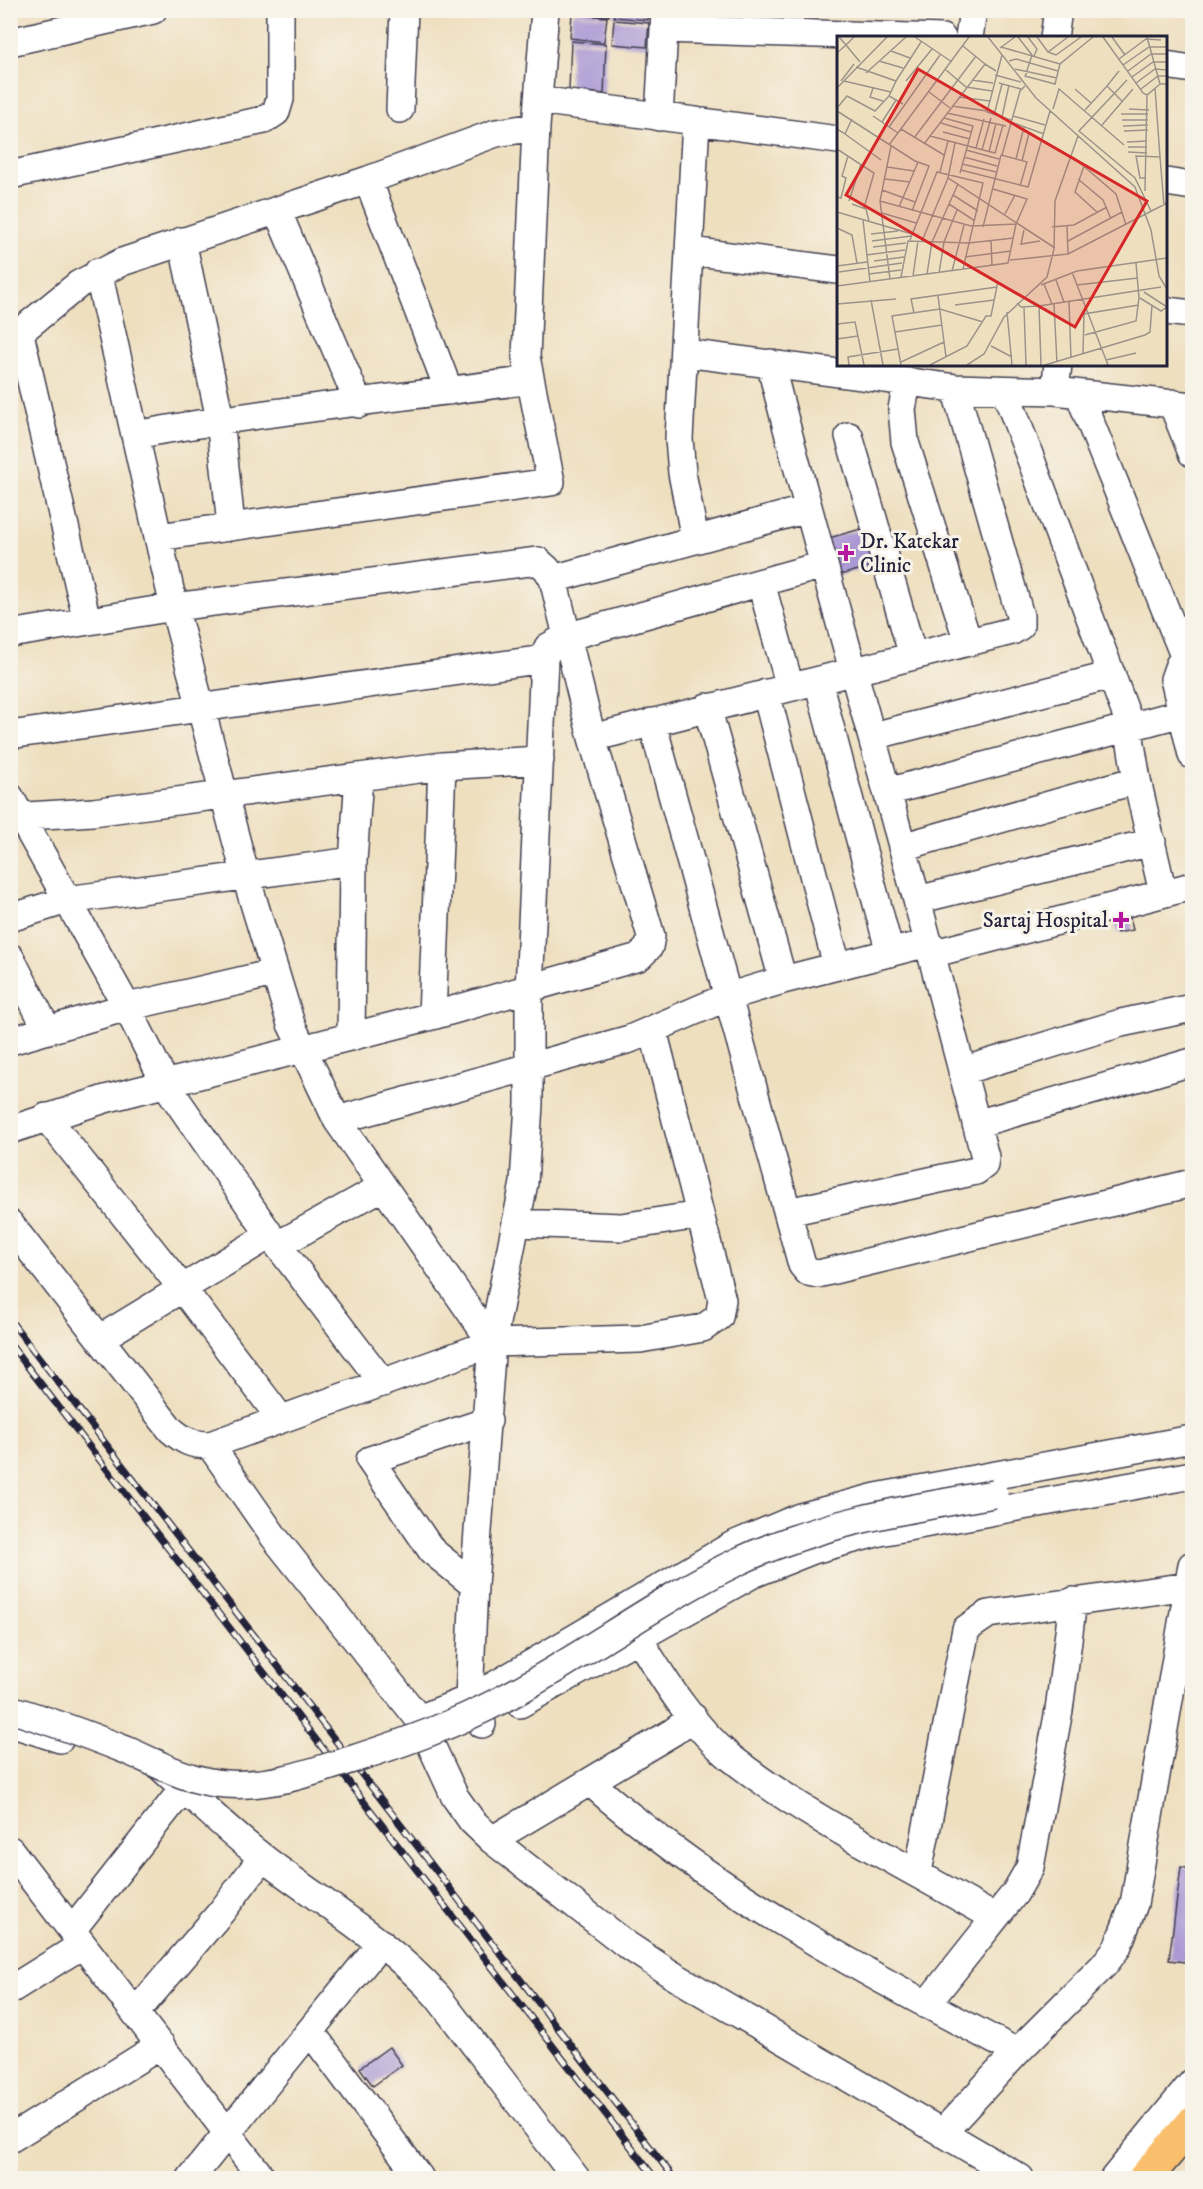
<svg xmlns="http://www.w3.org/2000/svg" width="1203" height="2189" font-family="'IM FELL DW Pica',serif">
<style>
.building{fill:#ab99d4}
.lines{fill:none;stroke-linecap:round;stroke-linejoin:round}
.minor-casing{stroke:#413e4f;stroke-width:30}
.highway-casing{stroke:#413e4f;stroke-width:36}
.minor{stroke:#fff;stroke-width:27}
.highway{stroke:#f9bf6d;stroke-width:33}
.rail-casing{stroke:#22223b;stroke-width:7}
.rail{stroke:#f7f3e8;stroke-width:4.5;stroke-dasharray:14;stroke-linecap:butt}
.minor-bridge-casing{stroke:#413e4f;stroke-width:30;stroke-linecap:butt}
.minor-bridge{stroke:#fff;stroke-width:27}
.poi-dot{fill:#b5179e;stroke:#f7f3e8;stroke-width:2}
.labels{text-anchor:middle;stroke-width:6;stroke-linejoin:round;paint-order:stroke}
.poi-label{font-size:21px;fill:#22223b;stroke:#f7f3e8;text-anchor:start}
.inset-road{fill:none;stroke:#9c938a;stroke-width:1.5}
.view{fill:#d62828;fill-opacity:0.15;stroke:#d62828;stroke-width:3}
.inset-edge{fill:none;stroke:#22223b;stroke-width:3}
</style>
<rect width="100%" height="100%" fill="#f7f3e8"/>
<filter id="ink" filterUnits="userSpaceOnUse"><feTurbulence type="fractalNoise" baseFrequency=".0167" numOctaves="2"/><feDisplacementMap in="SourceGraphic" scale="12" xChannelSelector="R" yChannelSelector="G"/><feConvolveMatrix kernelMatrix="1 2 1 2 8 2 1 2 1" color-interpolation-filters="sRGB"/></filter>
<filter id="wash" filterUnits="userSpaceOnUse"><feTurbulence type="fractalNoise" baseFrequency=".008" numOctaves="4" result="noise"/><feDisplacementMap in="SourceGraphic" scale="24" xChannelSelector="R" yChannelSelector="G"/><feGaussianBlur stdDeviation="1.35" result="paint"/><feColorMatrix in="noise" values="0 0 0 0 0 0 0 0 0 0 0 0 0 0 0 0 0 1.4 0 .05"/><feComposite in="paint" operator="in"/></filter>
<g filter="url(#wash)">
<rect width="100%" height="100%" fill="#eedfbf"/>
<g id="blocks">
<path class="building" d="M574 10H609V16L574 13Z
M614 10H649L648 20 614 17Z
M572 14 607 17 604 42 570 38Z
M614 20 649 23 647 47 612 44Z
M571 41 606 44 604 94 569 90Z
M868 527 879 564 834 577 822 540Z
M1128 909 1133 930 1117 933 1113 913Z
M1181 1867 1192 1869V1963L1169 1960Z
M389 2047 402 2065 373 2086 360 2068Z"/>
</g>
</g>
<g filter="url(#ink)">
<use href="#blocks" fill-opacity="0" stroke="#413e4f" stroke-width="1.5"/>
<g class="lines">
<defs>
<path id="minor" d="M664 29 942 38
M969 38 973 10
M1054 38 1058 10
M10 42 153 10
M1166 65 1192 69
M538 100 838 140
M400 109 404 10
M659 117 665 12
M10 175 264 120 276 112 280 99V10
M368 180 449 391
M1166 182 1192 186
M277 210 359 404
M182 241 220 419 231 526
M690 251 838 270
M98 272 174 607 246 877 291 1024 337 1120 492 1343
M1166 311 1192 314
M20 334 87 621
M10 340 79 284 122 262 368 180 496 133 536 127
M685 353 955 388 1055 391 1192 406
M770 363C816 543 868 721 917 900L1152 842
M907 383 902 409 905 442 968 642
M1005 390 1126 714 1137 780 1163 893
M1055 391 1058 364
M1079 394 1186 661
M1172 403 1192 453
M135 435C265 411 398 398 530 380
M849 436 913 656
M158 537 551 482 526 357 536 127 545 10
M695 539 682 473 679 439 696 121
M553 579 807 509
M761 583 790 687
M10 634 174 607 538 561 547 569 553 579 592 738 651 936 649 947 639 957 432 1016 105 1099 10 1130
M1192 660 1179 665 1174 679 1192 755
M818 681 890 953
M766 693 837 966
M707 707 783 980
M652 722 802 1265 808 1272 818 1274 1192 1183
M10 735 544 659
M873 736 1112 675
M592 738 1012 631 1020 626V616L955 388
M887 792 1182 713
M10 797 127 1007 165 1083 270 1235 383 1383
M10 817 93 812 442 766 540 760
M902 847 1137 780
M10 918 67 900 353 861
M931 954 1192 886
M10 957 47 1029
M432 1016 442 766
M351 1037 353 861 359 777
M10 1041 127 1007 274 973
M962 1071 1121 1023 1192 1008
M46 1117 182 1288 281 1419
M337 1120 630 1039 727 997 783 980 928 943
M976 1124 1192 1062
M788 1212 976 1171 984 1165 985 1157 917 900
M518 1223 621 1227 700 1215
M10 1224 171 1430C184 1441 192 1445 210 1445L492 1343 640 1339 703 1328 719 1317 722 1300 653 1030
M278 1245 382 1187
M101 1338 270 1235
M210 1445 274 1537 419 1719 455 1797 472 1821 492 1840 627 1945 671 1974 1020 2178
M474 1585 432 1551 370 1460 488 1421
M629 1623C657 1668 688 1723 730 1757 808 1819 909 1867 995 1918
M520 1704 753 1574 813 1550 880 1532 1192 1475
M419 1719 469 1699 497 1684 733 1545 800 1517 876 1497 1192 1439
M10 1723 60 1739
M482 1724 469 1699 474 1585 492 1343 524 1183 529 1104V990L544 659 548 647 566 637 823 565
M156 1763C192 1795 227 1831 266 1860 325 1905 388 1941 438 1997L576 2178
M590 1782C716 1894 868 1974 1017 2052
M492 1840 673 1732 693 1717
M10 1850 262 2178
M918 1872 966 1629 988 1614 1189 1586
M72 1930 183 1789
M10 1990 82 1945
M926 2005 1015 1893 1030 1867 1059 1710 1073 1601
M136 2012 222 1911 262 1858
M310 2031 420 2178
M942 2133 1017 2052 1104 1965 1117 1948 1134 1904 1192 1565
M10 2139 161 2045
M191 2178 381 1943
M1114 2178 1192 2083"/>
<path id="highway" d="M1145 2178 1192 2124"/>
</defs>
<use href="#minor" class="minor-casing"/>
<use href="#highway" class="highway-casing"/>
<use href="#minor" class="minor"/>
<use href="#highway" class="highway"/>
<defs>
<path id="rail" d="M10 1320 674 2178
M10 1344 655 2178"/>
</defs>
<use href="#rail" class="rail-casing"/>
<use href="#rail" class="rail"/>
<defs>
<path id="minor-bridge" d="M10 1709C50 1721 88 1735 126 1750 159 1764 189 1782 226 1784 270 1787 309 1773 350 1760 403 1743 454 1725 503 1699 583 1657 656 1601 737 1562 819 1523 906 1509 994 1494"/>
</defs>
<use href="#minor-bridge" class="minor-bridge-casing"/>
<use href="#minor-bridge" class="minor-bridge"/>
</g>
</g>
<g class="poi-dot">
<path d="M843 544h6v6h6v6h-6v6h-6v-6h-6v-6h6z"/>
<path d="M1118 911h6v6h6v6h-6v6h-6v-6h-6v-6h6z"/>
</g>
<g class="labels">
<g class="poi-label">
<text x="860" y="548">Dr. Katekar<tspan x="860" dy="24">Clinic</tspan></text>
<text x="1108" y="927" text-anchor="end">Sartaj Hospital</text>
</g>
</g>
<g transform="translate(837 36)">
<rect width="330" height="330" fill="#eedfbf"/>
<path class="inset-road" d="M17 1 9 9 23 26M78 1 115 26M151 1 199 62 298 151 314 194 322 240 330 253M181 1 195 19 188 41M191 1 200 13 197 20M200 1 211 16 231 1M266 1 306 57 310 59 323 48M275 1 288 19M310 1 323 48H330M126 10 148 28M164 11 223 28M163 12 178 1M54 15 73 22M211 16 219 19 244 1M0 17 9 9 2 1M165 19 150 76 174 84M282 23 309 3 324 4M42 25 66 32M172 25 179 23 221 35M286 29 312 11H330M19 31 59 45 84 6M178 33 220 42M109 34 129 51 155 55M291 35 314 18H330M29 37 69 1M158 39 184 46M188 40 218 48 223 28 256 1M295 41 316 26H330M135 44 156 47M290 44 242 95 298 142 314 175M4 45 17 28M7 45 54 56M59 45 52 60 66 68M69 45 95 13M162 47 184 53M299 47 318 33 330 34M270 50 282 35M0 52 50 1M36 52 33 61 46 65M238 53 254 67M304 53 321 40H330M92 56 113 72M122 61 153 65M115 70 150 75M0 72 10 60 38 75 52 60M216 73 222 53 287 109M292 73 312 74M248 74 270 50 285 65M0 75 78 125 92 130 75 175M110 77 169 90M284 78H311M157 79 165 48M36 80 61 97M176 80 208 89M165 81 172 49M107 82 136 90 123 137M285 84H311M45 86 59 64M174 86 207 98M104 87 134 96M265 89 296 53M286 90 311 89M52 91 103 19M0 93 8 98 15 83M64 93 107 119M287 95 311 94M106 96 133 103M8 98 44 124M93 100 158 117 166 89M77 102 139 20M290 106 310 105M118 107 111 142 218 212M87 108 148 28 159 35M52 109 132 1M291 111H310M139 112 147 83M0 113 37 137 27 172M129 114 162 123M145 114 154 82M152 116 159 87M291 116 310 117M164 119 190 126 183 150M165 119 183 55 188 50M127 121 160 130M236 121 279 158 289 189M323 121 327 169M179 123 187 91M185 125 192 97M125 128 159 136M247 130 238 156 260 176M50 131 77 135M124 134 191 151 213 75M103 136 111 105M309 142H303L299 120 323 121 318 52M48 143 73 146M241 143 266 164 274 183M45 154 78 166M308 155 310 59M116 159 141 175M0 161 4 162 9 142 5 140 11 120M12 165 24 128M43 165 134 190 179 188M15 168 29 173 32 185M112 168 138 185M62 171 81 126M0 176 75 198M45 177 79 187M168 178 178 159M26 184 33 246M230 190 231 218M146 191 164 119M215 191 237 189 270 171M0 192 15 199 20 227M187 194 184 208 203 205M34 198 61 195M73 204 100 136 146 147 126 233M35 205 74 200M85 205 111 142M154 205 155 229M231 205 285 176M36 211 69 207M29 219 68 214M128 221 174 215M173 224 231 218 330 167M37 225 67 221M0 230 30 226M115 235 127 189M2 236 65 227M235 236 271 329M102 237 107 206 120 174M32 238 64 234M90 238 95 206 121 148M76 240 81 205M64 241 71 205 132 207 177 202M53 243 43 165 54 110M219 244 227 266M207 248 215 268M204 249 240 235 330 222M240 249 301 242M0 250 171 227 179 188 190 163 156 153M307 256 330 271M101 260 109 321M303 262 324 275 330 271M34 264 46 329M232 266 234 322M180 267 184 271 202 270 324 251M0 268 59 263M217 268 220 327M118 269 157 264M202 270 204 329M187 271 189 329M170 276 175 329M77 277 74 263 160 251M0 288 18 286 27 329M58 296 105 289M248 299 299 285 302 262 299 227M0 303 21 300M154 310 175 321M246 317 247 278 302 269M269 324 299 317M64 326 107 306M12 329 11 321 61 313M64 329 55 280 103 273 146 286M93 329 130 310 149 280H154L161 245M130 329 147 318 167 281 210 241 217 213 218 165 241 100M208 329 308 299 313 296 315 269"/>
<path class="view" d="M81 33 310 165 238 291 9 159Z"/>
<rect width="330" height="330" class="inset-edge"/>
</g>
<rect width="1203" height="2189" fill="none" stroke="#f7f3e8" stroke-width="36"/>
</svg>
